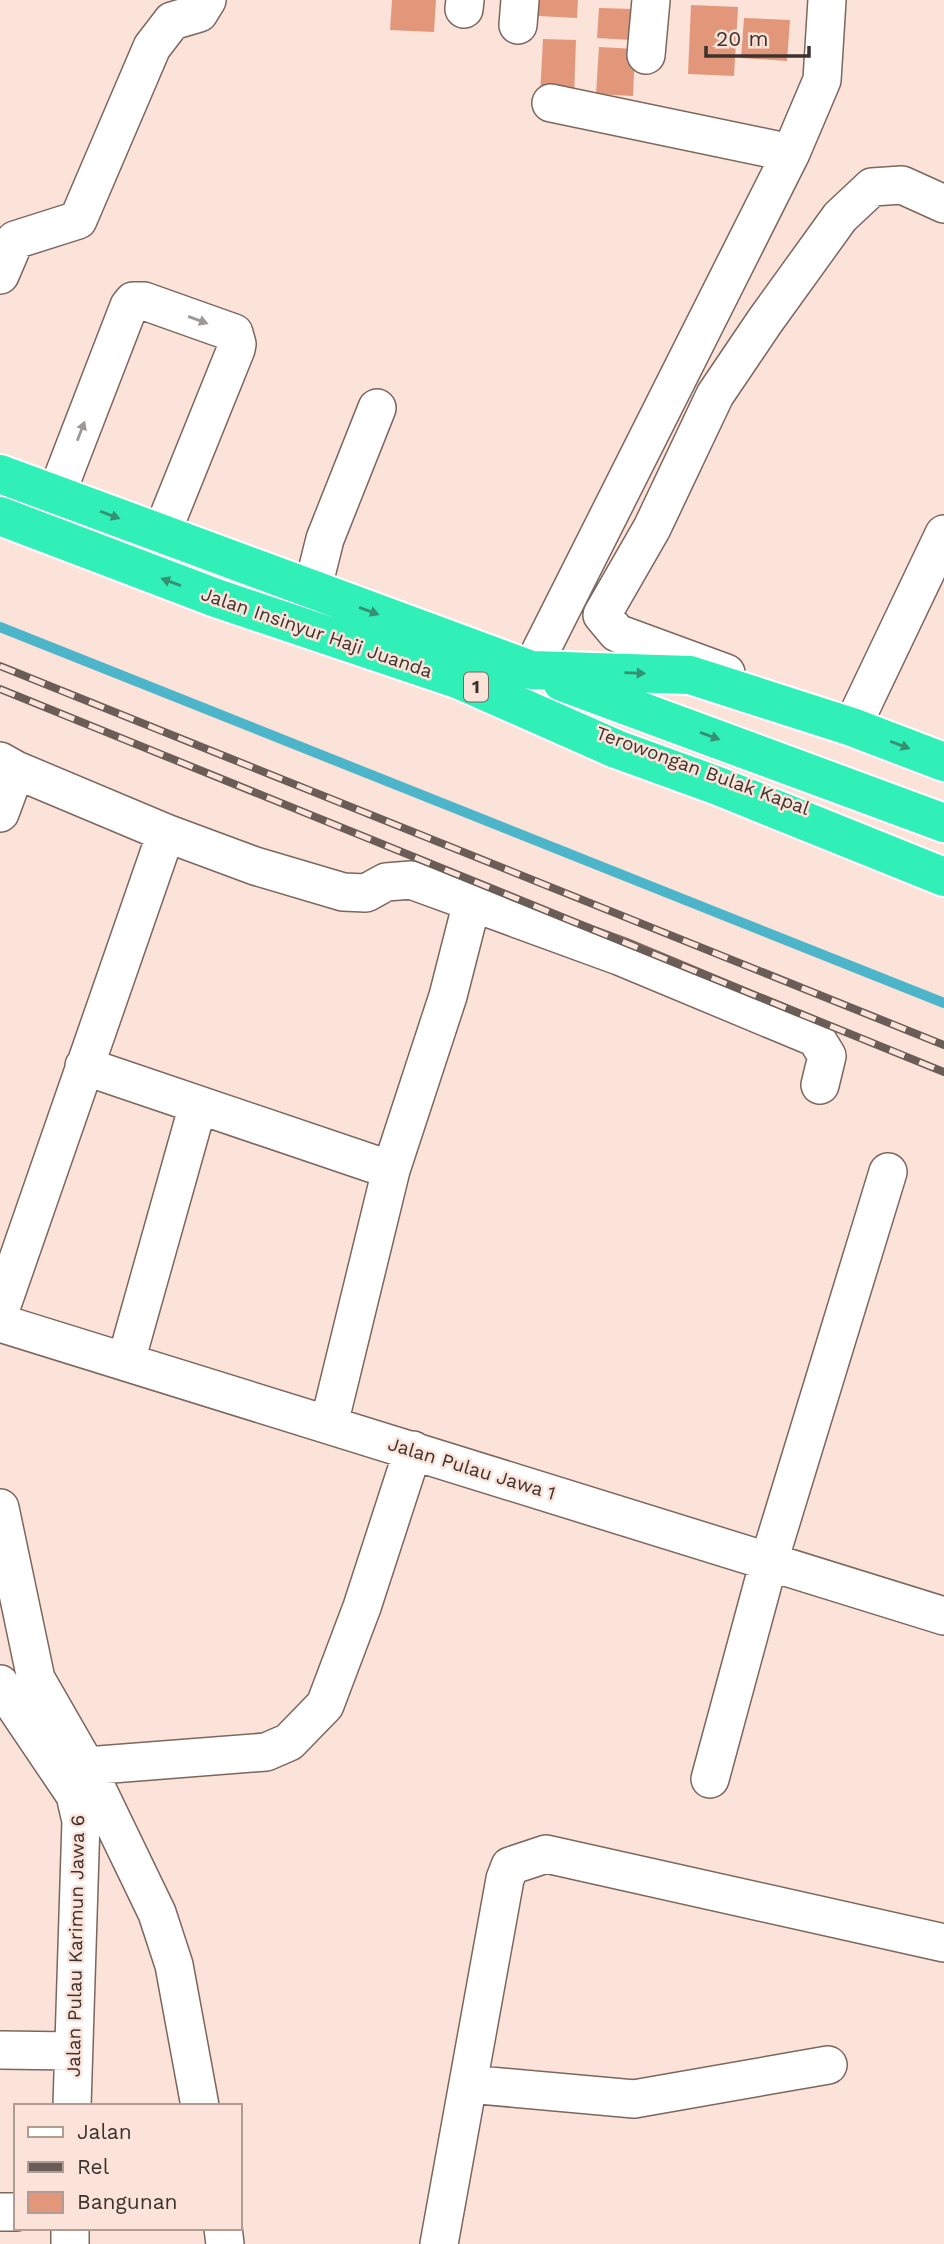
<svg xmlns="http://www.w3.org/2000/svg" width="944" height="2244" font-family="'Work Sans',sans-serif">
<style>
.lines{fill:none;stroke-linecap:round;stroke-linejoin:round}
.stream{stroke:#4db5c9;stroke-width:10}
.building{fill:#e2977a}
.minor-casing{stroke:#7c665e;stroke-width:40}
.highway-casing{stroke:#fff;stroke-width:42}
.minor{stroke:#fff;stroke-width:37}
.highway{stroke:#30efb7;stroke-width:38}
.rail-casing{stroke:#6a5c57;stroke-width:8}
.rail{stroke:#fce3d9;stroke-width:5;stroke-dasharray:16;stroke-linecap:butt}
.oneway{fill:#9e9896}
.oneway2{fill:#369072}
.labels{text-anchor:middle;stroke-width:5;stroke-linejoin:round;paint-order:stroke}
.shield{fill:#fce3d9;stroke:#766761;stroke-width:2}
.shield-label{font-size:18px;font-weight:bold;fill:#3c322e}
.street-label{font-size:19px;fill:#3c322e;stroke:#fce3d9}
</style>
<rect width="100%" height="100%" fill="#fce3d9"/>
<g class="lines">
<path class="stream" d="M0 627 944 1003"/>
</g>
<path class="building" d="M392 0H436L434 32 390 30Z
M539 0H578L577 18 538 16Z
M691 5 738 7 734 76 688 74Z
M599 8 634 9 632 40 597 38Z
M744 18 790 20 787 61 741 58Z
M543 39 576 40 574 97 540 95Z
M599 47 635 49 633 96 596 94Z"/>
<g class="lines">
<defs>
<path id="minor" d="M464 9 465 0
M518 25 520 0
M646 55 651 0
M551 103 791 153
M0 275 15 240 78 220 152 47 172 21 199 13 207 0
M56 495 129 306 133 301H144L234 333 237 344 236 349 161 535
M312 591 325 539 377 408
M531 670 791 153 822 80 827 0
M726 673 617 633 602 615 652 528 715 395 765 321 840 217 872 187 902 185 944 204
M852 727 944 534
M0 761 16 770 166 833 0 1311
M0 813 16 770
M166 833 255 866 343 892 366 893 386 882 411 880 619 956 816 1038 827 1056 820 1085
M84 1066 391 1170
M0 1323 944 1616
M126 1361 198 1105
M329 1424 391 1170 448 996 472 902
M0 1508 36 1679 86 1766 157 1913 174 1965 200 2106
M0 1684 75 1795 81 1821 72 2106
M86 1766 266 1752 289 1742 325 1705 362 1607 413 1450
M710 1779 769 1561 888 1172
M0 2050 73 2051
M468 2084 634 2099 828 2065
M0 2212H16
M223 2228 225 2244
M70 2244V2228
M439 2244 505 1879 510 1866 546 1854 944 1943"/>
<path id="highway" d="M0 474 531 670 690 675 852 727 944 762
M0 516 216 598 460 680 616 749 718 786 944 877
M562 682 944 823"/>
</defs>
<use href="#minor" class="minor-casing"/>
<use href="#highway" class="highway-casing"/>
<use href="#minor" class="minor"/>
<use href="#highway" class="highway"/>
<defs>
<path id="rail" d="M0 666 944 1045
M0 689 944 1072"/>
</defs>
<use href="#rail" class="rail-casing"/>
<use href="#rail" class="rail"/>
</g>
<defs><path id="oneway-solid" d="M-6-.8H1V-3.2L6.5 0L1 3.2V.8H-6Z" transform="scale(1.75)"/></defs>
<g class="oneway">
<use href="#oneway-solid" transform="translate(198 320) rotate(20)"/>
<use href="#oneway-solid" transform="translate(81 431) rotate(-69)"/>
</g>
<g class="oneway2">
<use href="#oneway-solid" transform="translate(110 515) rotate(21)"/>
<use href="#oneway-solid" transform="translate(171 582) rotate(-160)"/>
<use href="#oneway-solid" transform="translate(369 611) rotate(20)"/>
<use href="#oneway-solid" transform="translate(635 673) rotate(2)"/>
<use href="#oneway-solid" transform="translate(710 736) rotate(20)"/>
<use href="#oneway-solid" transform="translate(900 745) rotate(21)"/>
</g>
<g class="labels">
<rect class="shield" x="464" y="672.5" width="24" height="29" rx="5"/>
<g class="shield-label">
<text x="476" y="693">1</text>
</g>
<g class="street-label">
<text transform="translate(317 632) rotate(19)" y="7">Jalan Insinyur Haji Juanda</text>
<text transform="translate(703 770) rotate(20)" y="7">Terowongan Bulak Kapal</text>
<text transform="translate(472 1468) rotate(17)" y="7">Jalan Pulau Jawa 1</text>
<text transform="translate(75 1946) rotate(-89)" y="7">Jalan Pulau Karimun Jawa 6</text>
</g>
</g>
<rect x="14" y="2104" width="228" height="126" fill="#fce3d9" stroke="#af9c95" stroke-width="2"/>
<rect x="28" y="2127" width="35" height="10" fill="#ffffff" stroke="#af9c95" stroke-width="2"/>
<text x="77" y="2139" font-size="21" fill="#3c322e">Jalan</text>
<rect x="28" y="2162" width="35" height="10" fill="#6a5c57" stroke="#af9c95" stroke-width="2"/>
<text x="77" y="2174" font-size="21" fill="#3c322e">Rel</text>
<rect x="28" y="2192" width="35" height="21" fill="#e2977a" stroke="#af9c95" stroke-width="2"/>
<text x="77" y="2209" font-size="21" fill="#3c322e">Bangunan</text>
<path d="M706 46v10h103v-10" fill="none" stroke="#3c322e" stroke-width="3.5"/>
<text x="716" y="46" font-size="21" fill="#3c322e" stroke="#fce3d9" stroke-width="5" paint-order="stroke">20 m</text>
</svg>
